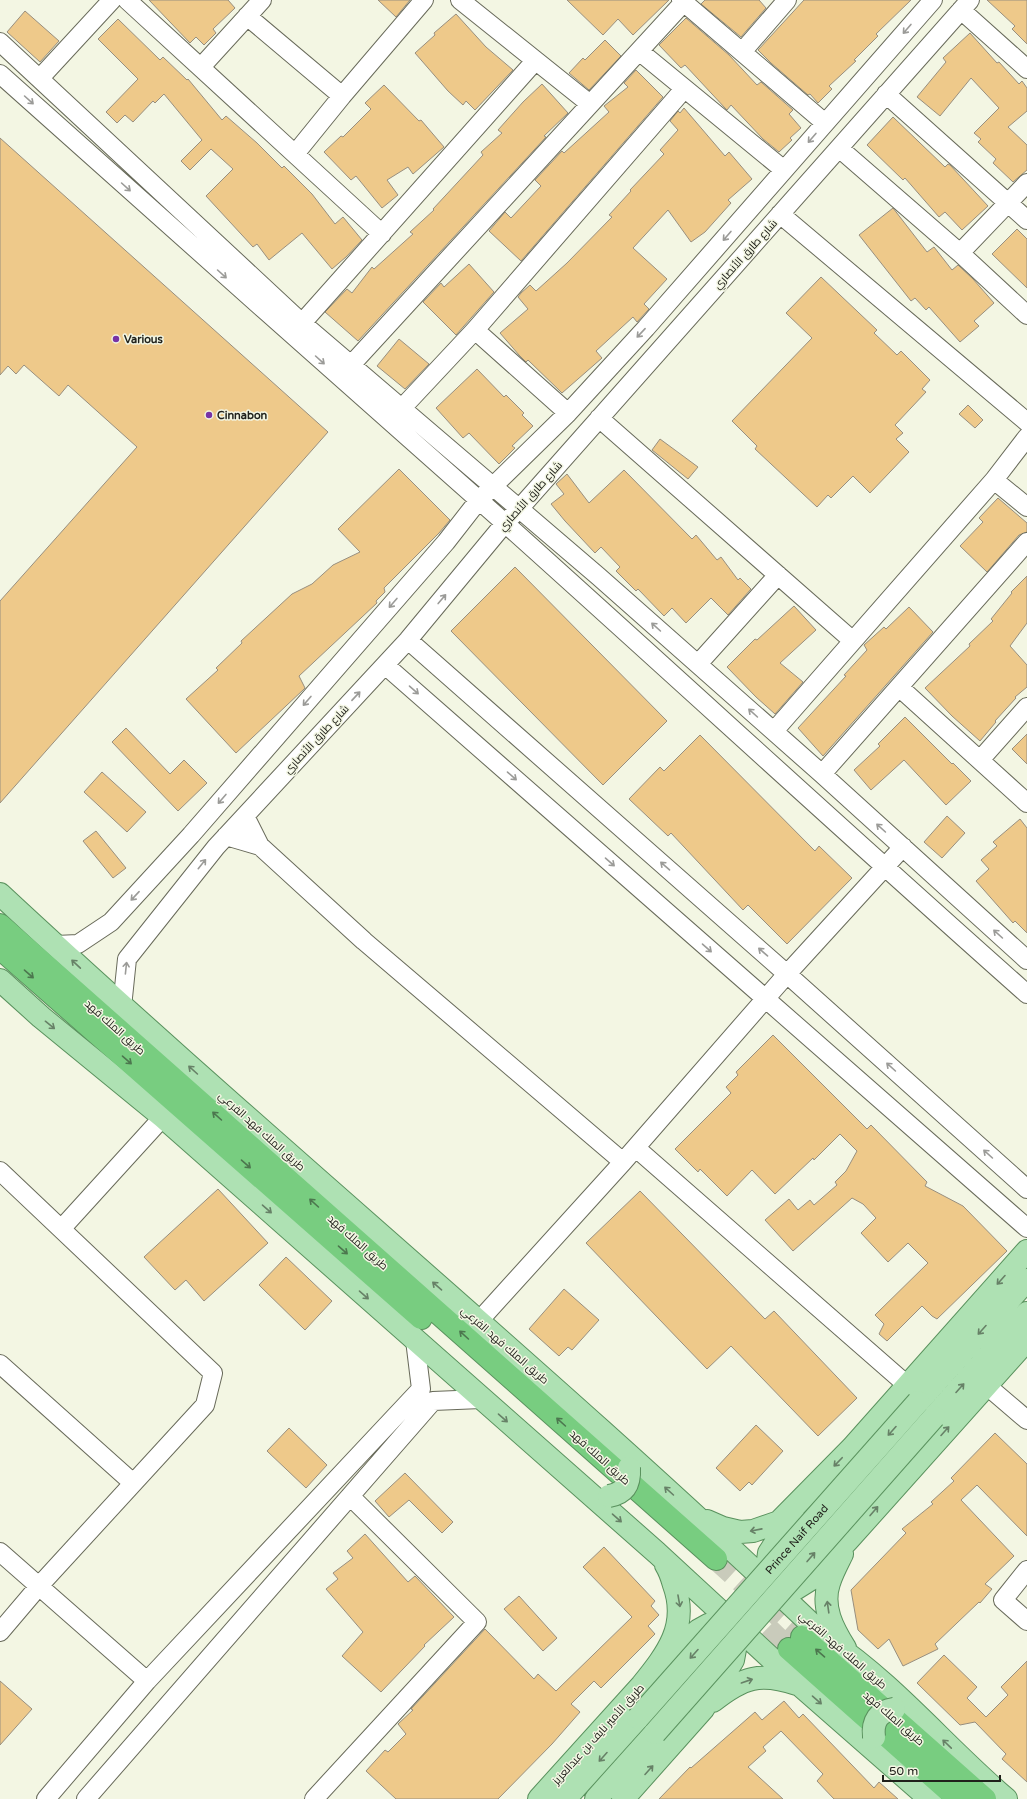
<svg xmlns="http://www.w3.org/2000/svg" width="1027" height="1799" font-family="'Varela Round',Cairo,sans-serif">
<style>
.building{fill:#eec98a;stroke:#988f7f}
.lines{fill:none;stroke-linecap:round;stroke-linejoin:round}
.highway-tunnel{stroke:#c9cbbb;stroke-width:22;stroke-dasharray:22 11;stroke-linecap:butt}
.minor-casing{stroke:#686a5a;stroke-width:20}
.major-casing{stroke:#59915d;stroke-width:24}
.highway-casing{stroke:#59915d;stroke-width:24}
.minor{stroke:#fff;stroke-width:18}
.major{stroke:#aee1b3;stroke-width:22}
.highway{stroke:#78cd80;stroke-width:22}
.major-bridge-casing{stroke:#59915d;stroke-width:24;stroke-linecap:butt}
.major-bridge{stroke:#aee1b3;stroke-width:22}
.oneway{stroke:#9b9b98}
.oneway2{stroke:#678167}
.oneway3{stroke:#4c774e}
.poi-dot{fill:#7733a6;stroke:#f3f6e3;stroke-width:1.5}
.labels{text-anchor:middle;stroke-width:3;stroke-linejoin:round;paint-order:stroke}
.street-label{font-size:11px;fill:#20211b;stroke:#f3f6e3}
.poi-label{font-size:11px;font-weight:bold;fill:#20211b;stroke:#f3f6e3;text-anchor:start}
</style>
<rect width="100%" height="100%" fill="#f3f6e3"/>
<path class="building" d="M149 0H228L235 8 213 29 216 33 204 45 196 37 190 43Z
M378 0H410L396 17Z
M567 0H669L633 35 618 19 603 35Z
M705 0H759L766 8 741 37 701 4Z
M804 0H911L876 34 878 36 854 60 856 61 829 86 832 89 818 103 810 94 808 95 771 63 758 50Z
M987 0H1027V44L1012 29 1015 26Z
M25 11 59 41 40 62 7 32Z
M456 14 486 47 513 70 475 110 466 101 463 105 448 91 415 53 435 35 434 33Z
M686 18 729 55 757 85 761 82 793 110 789 114 801 128 790 138 792 140 779 152 763 139 731 105 727 110 725 108 685 65 681 68 659 45Z
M118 19 160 60 163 57 187 80 188 79 222 120 226 116 257 143 282 168 284 166 312 194 335 224 343 217 362 240 346 257 332 269 302 233 269 260 257 244 253 247 206 196 233 169 211 149 190 170 181 161 202 140 164 94 155 103 153 101 133 122 125 115 117 123 106 112 138 79 98 39Z
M970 33 997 63 999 62 1019 84 1022 81 1027 88V111L1008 127 1027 145V170L1013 182 993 163 996 159 978 142 981 139 974 133 999 108 971 78 940 116 917 97 946 62 943 58Z
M605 40 621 56 589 90 569 73 583 58 585 60Z
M636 70 663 97 521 261 489 231 505 212 511 218 541 186 535 180 562 151 564 153 609 112 604 106 628 87 624 83Z
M542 84 568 113 544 136 546 137 358 341 325 312 347 289 352 293 372 267 374 269 413 234 410 232 434 210 433 209 483 155 481 152 502 133 498 130 523 102Z
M384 85 419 121 421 120 444 147 413 174 408 167 387 180 398 195 382 208 356 176 351 180 324 152 341 136 343 137 371 109 365 103Z
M684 108 725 156 729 152 752 179 728 200 731 203 705 232 691 242 668 210 633 248 667 279 644 304 649 309 637 322 633 317 596 351 602 358 562 393 528 360 526 362 519 355 500 333 528 309 518 297 521 293 530 285 536 291 567 263 612 217 609 215 631 191 630 190 664 154 660 150 678 130 670 121 678 111 680 113Z
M893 117 945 167 948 164 950 165 988 206 962 230 945 212 939 217 905 178 903 180 867 145Z
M0 138 328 432 0 803V601L137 447 68 385 59 396 24 365 16 374 8 366 0 375Z
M893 208 927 252 934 247 952 270 958 265 973 279 994 303 974 321 979 326 960 342 929 307 926 310 915 298 911 301 859 235Z
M1017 229 1027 239V288L992 254Z
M469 264 494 292 456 335 423 302 441 283 444 287Z
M821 277 877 330 874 333 897 355 901 351 930 380 922 389 926 392 895 425 903 433 896 439 909 452 870 493 853 476 831 498 828 495 817 507 755 449 757 446 732 421 812 338 786 313Z
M399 339 429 364 405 389 377 366Z
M477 369 504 397 506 395 524 413 522 415 533 426 512 446 515 448 499 464 469 433 463 438 436 408Z
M968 405 983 420 975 428 959 414Z
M660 439 698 467 688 479 652 450Z
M399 469 450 520 439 533 384 588 385 592 376 601 377 603 299 676 305 688 303 690 236 753 186 699 218 670 216 668 242 643 241 641 292 594 312 584 333 565 360 552 338 529Z
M624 470 692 539 696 535 717 560 721 557 738 580 740 578 751 589 728 615 711 598 686 623 672 608 664 616 638 589 636 591 616 571 620 567 601 547 595 553 565 521 551 504 564 494 556 484 567 474 589 503Z
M998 498 1027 523V532L1019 535 987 572 960 546 983 522 979 518Z
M515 567 667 721 603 785 451 631Z
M1027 576V623L1010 646 1027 665V687L1015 697 1016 698 995 721 996 722 980 741 952 716 925 688 970 646 969 644 993 621 991 619 1012 593 1011 592Z
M794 606 816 630 780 663 803 682 775 714 756 697 727 667 755 639 757 640Z
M909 607 933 632 823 756 798 728 846 676 844 675 867 650 864 645 884 627 886 629Z
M905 717 952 764 953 763 971 781 946 805 904 760 871 790 854 770 880 746 878 744Z
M126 728 170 774 184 760 207 783 178 811 112 742Z
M1027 734V764L1012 749Z
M700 735 815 851 819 846 852 878 787 944 748 905 743 910 671 833 668 836 629 799 660 767 664 771Z
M102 772 146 812 127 832 84 792Z
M947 816 965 833 942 858 924 842Z
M1020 819 1027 828V933L1015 921 1013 923 976 881 989 869 981 860 997 846 993 842Z
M96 831 126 868 113 878 83 841Z
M773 1035 867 1129 871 1125 927 1182 925 1186 963 1206 1007 1251 937 1319 932 1316 922 1306 887 1341 879 1334 884 1324 875 1315 928 1263 908 1243 888 1262 861 1233 876 1218 863 1204 852 1198 793 1251 765 1220 789 1199 798 1210 810 1200 814 1205 837 1185 835 1182 846 1171 857 1151 840 1134 814 1160 813 1158 775 1194 752 1170 727 1196 700 1169 698 1172 675 1149 731 1093 726 1087 738 1075 736 1072Z
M218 1189 268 1243 204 1301 186 1280 175 1290 144 1257Z
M640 1191 765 1319 774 1311 857 1398 818 1436 731 1346 707 1369 586 1243Z
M286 1257 332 1301 305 1330 259 1285Z
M564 1289 599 1320 572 1350 568 1347 559 1356 529 1329Z
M756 1425 783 1451 752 1485 749 1482 740 1491 716 1468Z
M289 1428 327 1465 306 1488 267 1451Z
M995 1433 1027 1464V1536L977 1485 961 1500 1014 1556 985 1584 992 1589 980 1603 979 1602 935 1644 938 1649 903 1666 889 1639 878 1649 858 1630 851 1590 906 1533 902 1529 933 1504 931 1502 954 1481 951 1478Z
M405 1473 453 1522 442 1533 409 1500 389 1517 375 1501Z
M365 1534 408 1582 415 1576 454 1617 424 1645 425 1646 381 1692 342 1656 363 1632 326 1589 338 1579 333 1573 353 1558 347 1551Z
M604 1547 655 1601 651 1606 659 1615 648 1626 655 1634 601 1688 594 1681 571 1704 580 1712 552 1744 498 1799H396L366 1771 385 1750 388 1752 406 1734 398 1724 413 1710 411 1709 485 1629 534 1679 538 1674 556 1691 632 1617 583 1567Z
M519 1596 557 1638 543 1651 504 1609Z
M944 1655 977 1687 967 1698 986 1717 1008 1695 1001 1687 1027 1661V1782L1002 1759 1006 1754 975 1722 960 1725 917 1683Z
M0 1681 32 1709 0 1745Z
M784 1701 799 1718 803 1714 874 1788 879 1782 898 1799H834L817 1781 823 1774 781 1731 763 1747 766 1751 748 1767 783 1799H659L690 1767 691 1768 755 1712 762 1720Z"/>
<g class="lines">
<path class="highway-tunnel" d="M716 1559 802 1637
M744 1605 789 1649"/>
<defs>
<path id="minor" d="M127 0 382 234
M460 0 590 104
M681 0 825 123
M961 10 1027 69
M247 16 342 96
M0 42 302 323 598 576 822 774 1027 960
M639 51 784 170
M742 52 787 0
M201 67 262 0
M0 74C168 225 338 375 507 525 681 681 852 839 1027 994
M40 78 112 0
M886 94 1027 220
M839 148 960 253 1027 315
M295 154 342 96 424 0
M780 214 1027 422
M960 253 1027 183
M302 323 535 61
M475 330 568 413
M351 365 684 2
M402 408 475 330 684 89
M599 418 853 641
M994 480 1027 507
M408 640 787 974 1027 1189
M698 664 778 575
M385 665 1027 1228
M899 687 1027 803
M774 731 994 480 1027 437
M980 760 1027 707
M822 774 1027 542
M226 836 260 846 245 816
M260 846 364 941 623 1162
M56 945 78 944 111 922 191 835 446 542 478 501 568 413 646 328 933 0
M122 1007 127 959 216 847 408 640 505 523 519 509 970 0
M636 1148 907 1385
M0 1171 213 1373 205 1405 39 1586 0 1632
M62 1228 163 1117
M478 1322 623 1162 787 974 903 847
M0 1364 133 1483
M986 1385 1027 1420
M0 1552 147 1681
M1027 1570 1003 1600 1027 1621
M46 1799 147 1681 421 1389 415 1340
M86 1799 433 1401 481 1399
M314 1799 477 1622 350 1496"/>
<path id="major" d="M0 894C272 1147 560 1383 828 1640 894 1684 946 1748 1006 1799
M0 980 41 1017 163 1117 657 1553 801 1686 930 1799
M918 1402 1027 1280
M934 1417 1027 1313
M707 1521 723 1528 740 1532 753 1531 779 1522 852 1448 1027 1251
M842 1554C837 1564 832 1573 829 1583 821 1607 833 1629 845 1648
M765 1583 769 1553 793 1516
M769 1593 795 1589 811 1579 848 1540 1027 1340
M668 1656 699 1630 708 1625 733 1619
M713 1701C743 1677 760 1672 797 1684
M539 1799 642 1685C667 1654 689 1626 674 1585 672 1578 670 1571 666 1565
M565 1799 638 1718
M596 1799 655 1733
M623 1799 703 1709 733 1660 738 1633"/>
<path id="highway" d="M0 925 716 1559
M0 948 421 1318
M802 1637 985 1799
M789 1649 958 1799"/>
</defs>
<use href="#minor" class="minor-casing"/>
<use href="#major" class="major-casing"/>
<use href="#highway" class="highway-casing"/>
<use href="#minor" class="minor"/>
<use href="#major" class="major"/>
<use href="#highway" class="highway"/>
<defs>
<g id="major-bridge">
<path d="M609 1496C625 1493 630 1484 629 1468"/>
<path id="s1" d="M638 1718 918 1402"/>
<path d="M655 1733 934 1417"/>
<path d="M874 1737C872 1721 879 1711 894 1709"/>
</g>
</defs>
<use href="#major-bridge" class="major-bridge-casing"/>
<use href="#major-bridge" class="major-bridge"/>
</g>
<defs><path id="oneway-shaft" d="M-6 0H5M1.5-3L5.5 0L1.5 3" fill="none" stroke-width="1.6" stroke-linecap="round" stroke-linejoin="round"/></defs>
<g class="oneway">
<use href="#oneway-shaft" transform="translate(907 29) rotate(131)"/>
<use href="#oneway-shaft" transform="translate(29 100) rotate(42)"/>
<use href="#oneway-shaft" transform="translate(812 138) rotate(131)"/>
<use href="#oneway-shaft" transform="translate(126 187) rotate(42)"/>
<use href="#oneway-shaft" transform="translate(727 236) rotate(131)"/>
<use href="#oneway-shaft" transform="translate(222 274) rotate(42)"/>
<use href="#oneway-shaft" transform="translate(641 333) rotate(133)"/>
<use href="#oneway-shaft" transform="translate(320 360) rotate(42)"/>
<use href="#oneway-shaft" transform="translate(442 599) rotate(-50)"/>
<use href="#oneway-shaft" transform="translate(393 603) rotate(131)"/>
<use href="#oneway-shaft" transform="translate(656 627) rotate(-138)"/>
<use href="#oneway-shaft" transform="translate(414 690) rotate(41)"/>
<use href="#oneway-shaft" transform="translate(356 696) rotate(-47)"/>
<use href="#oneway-shaft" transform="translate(307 701) rotate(131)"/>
<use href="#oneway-shaft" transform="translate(753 713) rotate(-138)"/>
<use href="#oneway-shaft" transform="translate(512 776) rotate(41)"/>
<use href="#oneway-shaft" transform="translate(222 799) rotate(131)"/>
<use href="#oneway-shaft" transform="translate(881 828) rotate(-138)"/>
<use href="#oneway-shaft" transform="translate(610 862) rotate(41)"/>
<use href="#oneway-shaft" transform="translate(202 864) rotate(-51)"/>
<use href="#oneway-shaft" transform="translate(665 866) rotate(-139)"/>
<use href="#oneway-shaft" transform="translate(135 896) rotate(133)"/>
<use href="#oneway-shaft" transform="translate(998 934) rotate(-138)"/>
<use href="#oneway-shaft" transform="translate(707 948) rotate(41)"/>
<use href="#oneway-shaft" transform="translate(763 952) rotate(-139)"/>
<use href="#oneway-shaft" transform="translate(126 968) rotate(-84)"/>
<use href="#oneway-shaft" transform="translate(891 1067) rotate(-138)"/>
<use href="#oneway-shaft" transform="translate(988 1154) rotate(-138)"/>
</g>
<g class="oneway2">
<use href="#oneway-shaft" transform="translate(76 964) rotate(-137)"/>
<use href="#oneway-shaft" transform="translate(50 1025) rotate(39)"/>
<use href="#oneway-shaft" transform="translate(193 1070) rotate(-138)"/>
<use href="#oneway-shaft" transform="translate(267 1209) rotate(41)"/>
<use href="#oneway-shaft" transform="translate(1001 1280) rotate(132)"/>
<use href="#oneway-shaft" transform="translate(437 1286) rotate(-139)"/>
<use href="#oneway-shaft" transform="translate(364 1295) rotate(41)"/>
<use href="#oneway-shaft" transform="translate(982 1330) rotate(132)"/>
<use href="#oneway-shaft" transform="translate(960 1388) rotate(-48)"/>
<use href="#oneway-shaft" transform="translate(503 1418) rotate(41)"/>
<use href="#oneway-shaft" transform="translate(892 1431) rotate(132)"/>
<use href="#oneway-shaft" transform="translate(945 1431) rotate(-48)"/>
<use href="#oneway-shaft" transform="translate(838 1462) rotate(134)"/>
<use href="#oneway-shaft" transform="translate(669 1491) rotate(-138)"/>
<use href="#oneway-shaft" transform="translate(874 1511) rotate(-49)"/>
<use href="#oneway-shaft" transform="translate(617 1518) rotate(41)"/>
<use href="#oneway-shaft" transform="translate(756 1530) rotate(169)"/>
<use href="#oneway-shaft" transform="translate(811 1557) rotate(-49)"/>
<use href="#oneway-shaft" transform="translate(679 1601) rotate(80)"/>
<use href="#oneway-shaft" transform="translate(828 1607) rotate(-98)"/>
<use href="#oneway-shaft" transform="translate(694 1654) rotate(132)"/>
<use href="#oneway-shaft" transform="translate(747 1681) rotate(-19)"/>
<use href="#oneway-shaft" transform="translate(817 1700) rotate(41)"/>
<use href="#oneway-shaft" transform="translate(947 1744) rotate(-136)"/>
<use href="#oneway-shaft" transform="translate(603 1757) rotate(132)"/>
<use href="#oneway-shaft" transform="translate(649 1770) rotate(-48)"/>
</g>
<g class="oneway3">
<use href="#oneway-shaft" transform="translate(29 974) rotate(41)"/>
<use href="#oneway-shaft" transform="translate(127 1060) rotate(41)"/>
<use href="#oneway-shaft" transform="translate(217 1116) rotate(-138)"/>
<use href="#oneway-shaft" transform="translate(246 1164) rotate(41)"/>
<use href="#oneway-shaft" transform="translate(314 1203) rotate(-138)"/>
<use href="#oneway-shaft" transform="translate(343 1250) rotate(41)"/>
<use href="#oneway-shaft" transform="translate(464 1335) rotate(-138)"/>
<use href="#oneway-shaft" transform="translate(561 1422) rotate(-138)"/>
<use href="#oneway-shaft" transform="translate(820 1653) rotate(-139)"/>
</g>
<g class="poi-dot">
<circle cx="116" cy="339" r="4"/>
<circle cx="209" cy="415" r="4"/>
</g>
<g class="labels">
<g class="street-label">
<text transform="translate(745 254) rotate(-48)" y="4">شارع طارق الأنصاري</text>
<text transform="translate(530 496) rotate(-48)" y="4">شارع طارق الأنصاري</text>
<text transform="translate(316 739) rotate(-47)" y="4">شارع طارق الأنصاري</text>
<text transform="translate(115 1027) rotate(42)" y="4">طريق الملك فهد</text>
<text transform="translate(262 1131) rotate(42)" y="4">طريق الملك فهد الفرعي</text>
<text transform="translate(358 1242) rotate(42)" y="4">طريق الملك فهد</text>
<text transform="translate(505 1345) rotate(41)" y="4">طريق الملك فهد الفرعي</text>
<text transform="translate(600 1457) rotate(42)" y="4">طريق الملك فهد</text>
<text dy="4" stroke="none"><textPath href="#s1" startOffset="239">Prince Naif Road</textPath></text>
<text transform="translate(843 1650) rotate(41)" y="4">طريق الملك فهد الفرعي</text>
<text transform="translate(894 1718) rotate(41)" y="4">طريق الملك فهد</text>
<text transform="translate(598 1734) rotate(-48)" y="4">طريق الأمير نايف بن عبدالعزيز</text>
</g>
<g class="poi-label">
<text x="124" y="343">Various</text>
<text x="217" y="419">Cinnabon</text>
</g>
</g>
<path d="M883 1775v6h117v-6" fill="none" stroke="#20211b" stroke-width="2"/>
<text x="889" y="1775" font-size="12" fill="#20211b" stroke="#f3f6e3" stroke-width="3" paint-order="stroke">50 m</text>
</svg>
